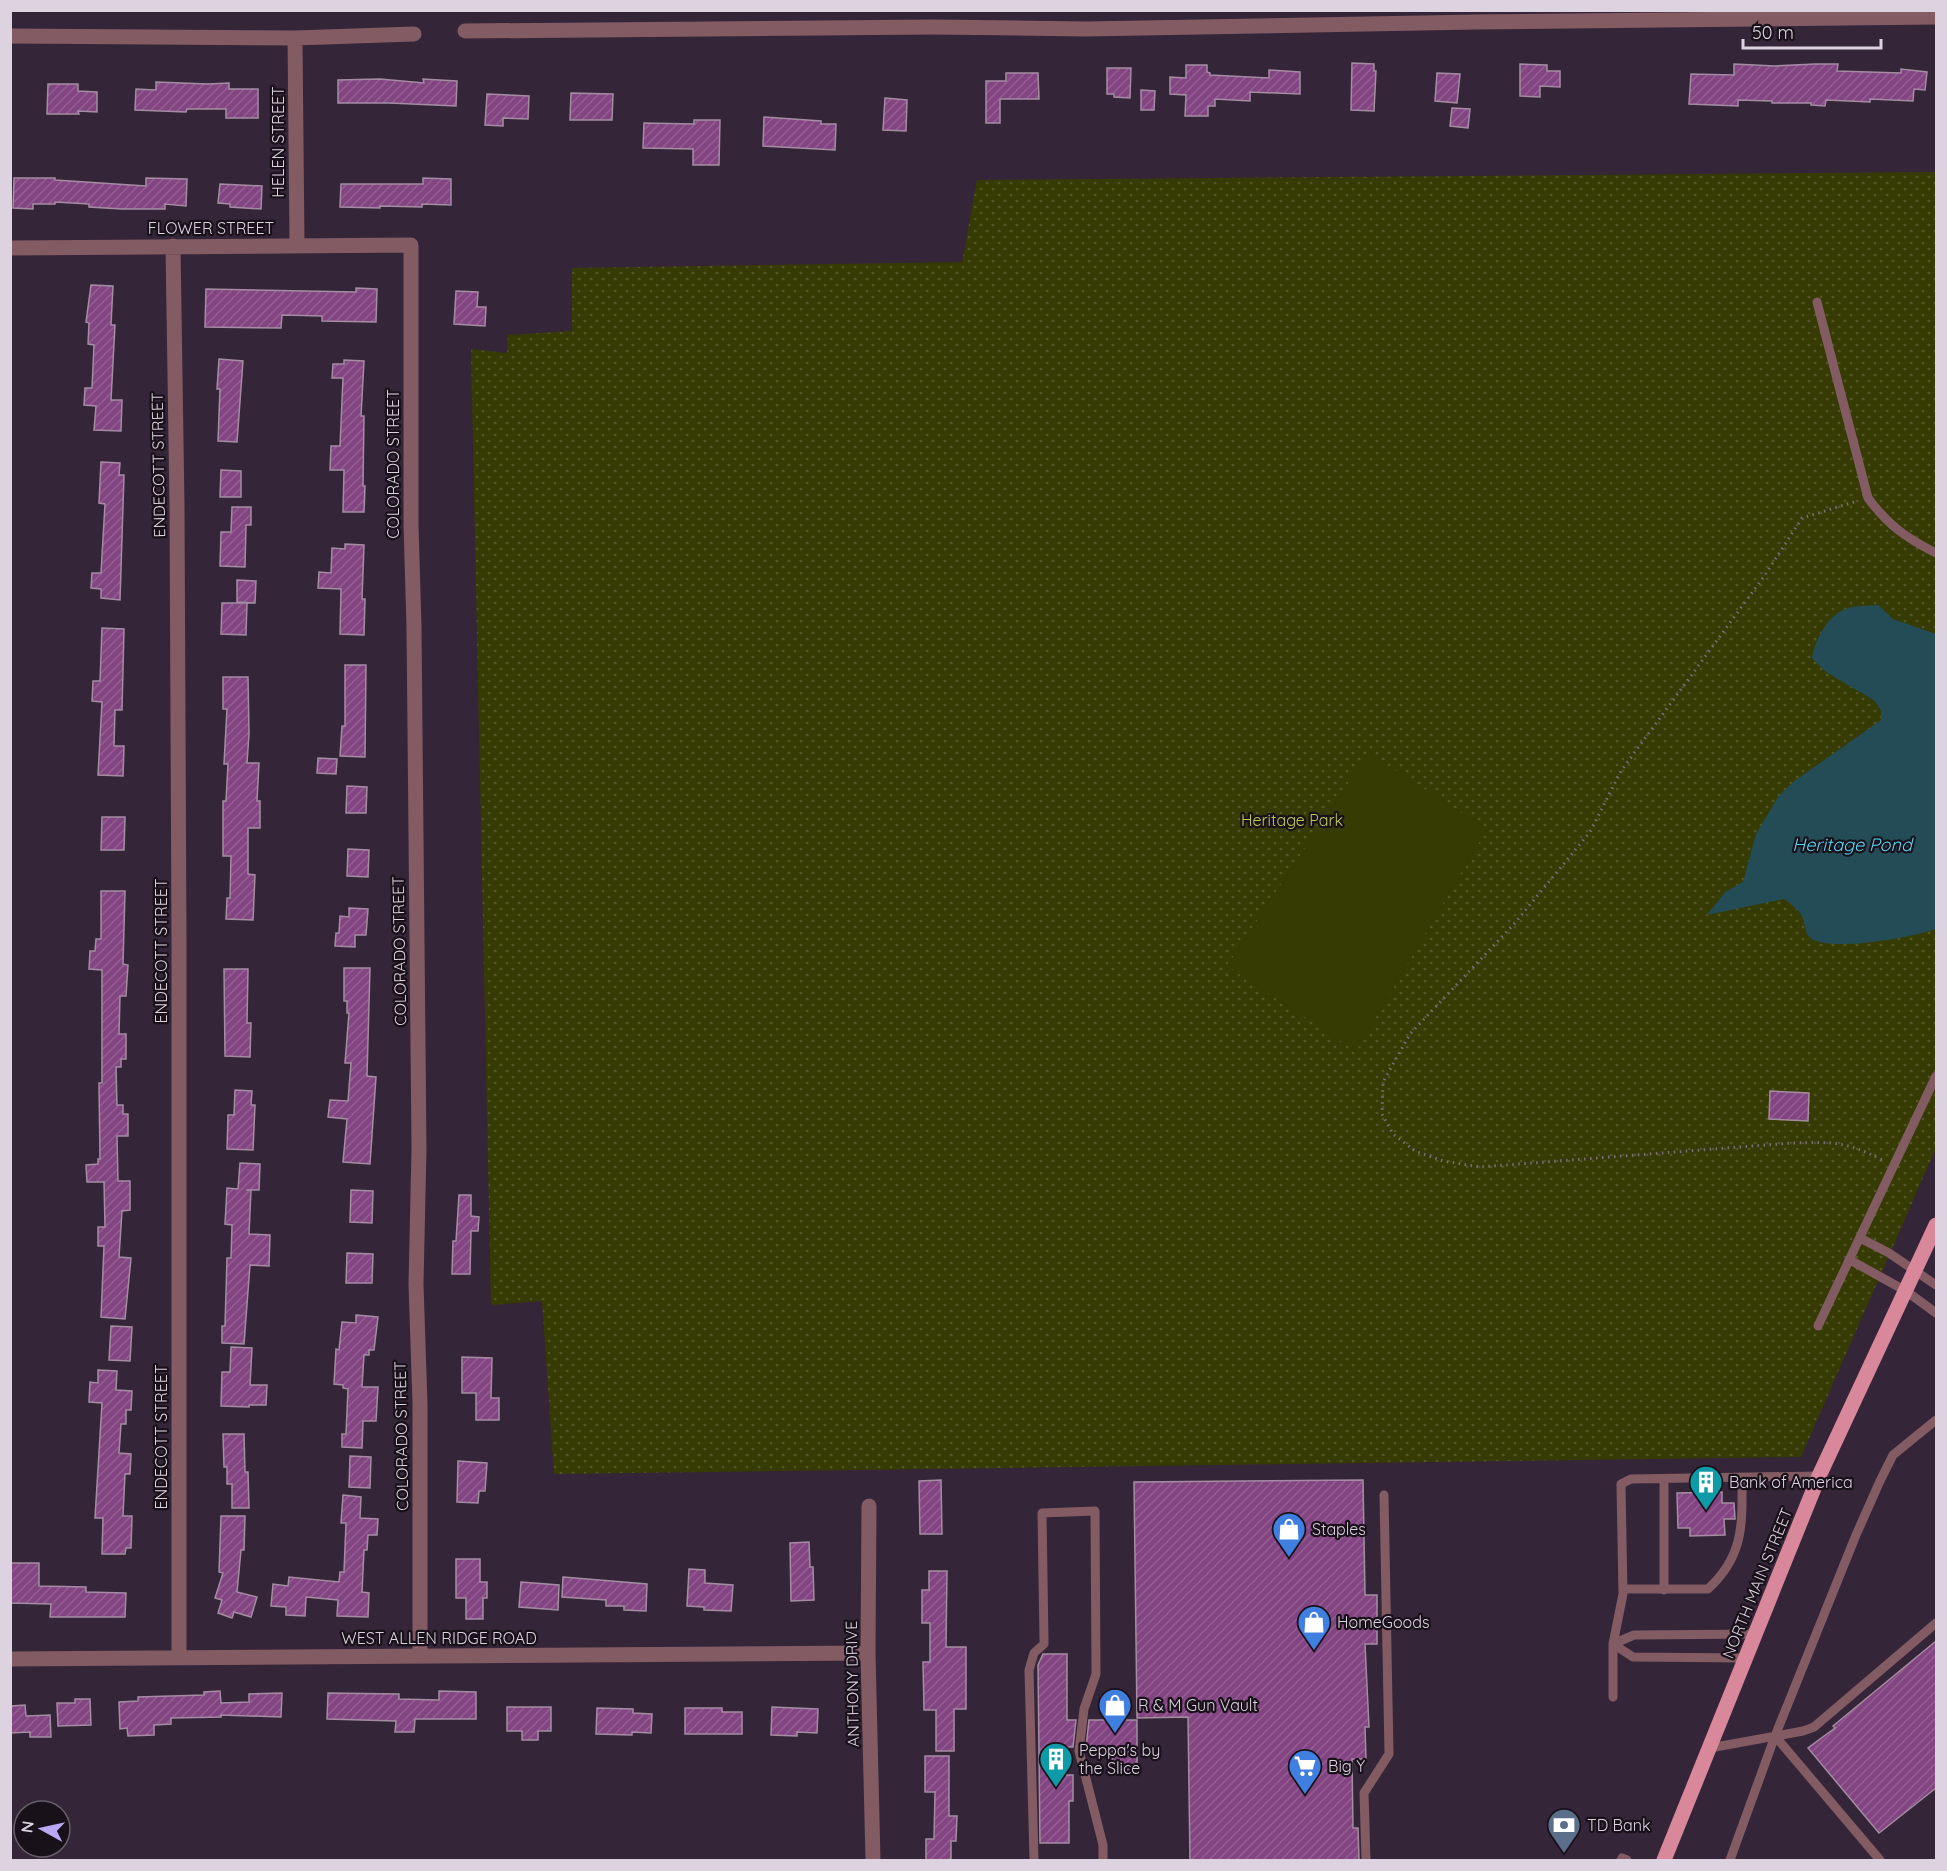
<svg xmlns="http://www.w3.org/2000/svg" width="1947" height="1871" font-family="Quicksand,sans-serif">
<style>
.green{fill:url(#green-dots)}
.pitch{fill:#363a03}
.water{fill:#244c56}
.building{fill:url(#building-hatch);stroke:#a48da2;stroke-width:1.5}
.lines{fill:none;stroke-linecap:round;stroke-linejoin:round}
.path{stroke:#7a6d7d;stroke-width:3;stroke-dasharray:1.5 4.5;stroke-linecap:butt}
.lane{stroke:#835b63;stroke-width:9}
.street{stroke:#835b63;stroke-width:15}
.primary{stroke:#d9879a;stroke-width:15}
.labels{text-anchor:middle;stroke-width:4.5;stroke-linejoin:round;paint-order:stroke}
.street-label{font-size:16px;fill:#ddd3e0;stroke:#18111a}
.park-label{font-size:16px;fill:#c0cb4c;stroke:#18111a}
.poi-label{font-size:16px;fill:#ddd3e0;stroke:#18111a;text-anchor:start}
.water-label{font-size:18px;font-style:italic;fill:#57d9f7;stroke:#18111a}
</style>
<defs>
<pattern id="green-dots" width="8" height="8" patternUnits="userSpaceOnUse" patternTransform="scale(1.5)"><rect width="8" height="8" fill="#363a03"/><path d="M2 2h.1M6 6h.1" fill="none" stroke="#535627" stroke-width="1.8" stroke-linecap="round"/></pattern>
<pattern id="building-hatch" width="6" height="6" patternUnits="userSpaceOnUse" patternTransform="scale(1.5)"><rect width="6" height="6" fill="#834482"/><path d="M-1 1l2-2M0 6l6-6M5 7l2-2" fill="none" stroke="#945e93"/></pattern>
</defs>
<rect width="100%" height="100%" fill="#352538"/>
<path class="green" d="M1936 172V1148L1801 1457 554 1474 542 1301 491 1305 471 349 507 353 508 335 572 331V268L962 262 977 180Z"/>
<path class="pitch" d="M1368 753 1487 829 1356 1051 1227 966Z"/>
<path class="water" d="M1878 605 1893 619 1936 634V929C1914 937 1832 952 1812 939 1804 934 1806 926 1803 919 1800 910 1791 904 1784 899L1707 915 1725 892 1743 882 1756 834 1778 797 1793 782 1881 720V711L1875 701 1826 672 1812 658C1814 642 1827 617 1843 610 1852 605 1868 606 1878 605Z"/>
<path class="building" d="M1352 63 1374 64V71H1376L1374 111 1351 110Z
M1520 64 1547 65V71H1560V87L1540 86V97L1520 96Z
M1734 64 1775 66 1815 64H1838L1837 71 1901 73V69L1927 72 1925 90 1914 89 1913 101 1870 99V102L1826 100 1825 106 1811 105V103H1772V101L1738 100V106L1689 104 1691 74 1734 75Z
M1186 65H1207V72L1210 73V75L1269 78V70L1300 72V94L1250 92V101L1215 99V106H1208V116H1185L1186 95 1170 94V77L1186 78Z
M1107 68H1131L1130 98 1114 97V94H1107Z
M1006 73H1038L1039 99H1000V123H986V81H1006Z
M1437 73 1460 74 1457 103 1435 101Z
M380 79 424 83 423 79 457 81 456 106 389 103H338V80Z
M156 82 208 84 229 83V89H258V118H226V109H187L186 112 135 110 136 89 156 90Z
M48 84H78V91L97 92V112L78 111 79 114H47Z
M1141 90 1155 91 1154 110H1141Z
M571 93 613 94 612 120H570Z
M487 94 529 96 528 119 503 118V126L485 125Z
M885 98 907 100 906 131 883 130Z
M1452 108 1470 109 1468 128 1450 126Z
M764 117 821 121V124H836L835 150 763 146Z
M694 120H720L719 165H693V149L643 148 644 123 694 124Z
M14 178H55V180L146 186V178L187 179 186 206 165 204V209H122L89 207V204L55 202V204H33V209L13 208Z
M423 178 451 179V205L422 204V207L380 206V208L340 207 341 184H423Z
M220 184 262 186 261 209 230 207V204L218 203Z
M91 285 113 286 111 325H115L111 400H122L121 431 94 430 96 406 84 405 85 388H92L94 345 88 344 89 323 86 322Z
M356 288 377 289 376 322 322 321V316L282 315 281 328 205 327 206 289 356 292Z
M456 291 478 292 477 307H486L485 326 454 324Z
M219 359 243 361 237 442 218 441 220 389H217Z
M344 360 364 361 361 416H364L363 486H365L364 512H343L344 470H330L331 446H340L343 378H332L333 364H344Z
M101 462 120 463 119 475H124L120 600 101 598V589L91 588 92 573H101L105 504 99 503Z
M221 470 241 471V497H220Z
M232 507H251V525H246L245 567 220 566 221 532H231Z
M345 544 364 545 362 599H365L364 635 340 634 341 589 318 588 319 572 331 573 332 548 345 549Z
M237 580 256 581 255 603 237 602Z
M222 603H247L246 635 221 634Z
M102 628 124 629 122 710H115L114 746H124L123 776 98 775 102 702 92 701 93 681H100Z
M345 665H366L365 757 340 756 342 726H345Z
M223 677H248L249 734 247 763H259L257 801H260V828H248V874L255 875 253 920 226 919 227 898H230L231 856H223V801H226L228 764H224L227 709H223Z
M318 758 337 759 336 774 317 773Z
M347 786 367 787 366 813H346Z
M102 817H125L124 850H101Z
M348 849 369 850 368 877 347 876Z
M101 891H125L123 964 128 965 126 996H120L119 1034H126V1059H121V1067H116L117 1105H123V1114H128V1136H117L118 1181H130V1210L122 1211 119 1257 131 1258 125 1319 101 1317 104 1246H98V1227H105L104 1182H87L86 1165 98 1164V1159H100L99 1083H102V970L89 969 90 951H95L96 939H101Z
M349 908 368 909 366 935H355V947L335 946 336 933H339L340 916 349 917Z
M344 968H370L367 1076 376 1077 370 1164 343 1162 347 1119 328 1117 330 1100 348 1101 351 1063H345L349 1013H347V1001H344Z
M224 969H248L247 1023H251L250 1057 225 1056Z
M235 1090 252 1091 251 1105H255L253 1150 227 1149 228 1115H234Z
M1770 1091 1809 1093 1808 1121 1769 1119Z
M240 1163 260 1164 259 1190H246H251L249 1234 270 1235 269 1266 250 1265 244 1344 222 1343V1326H225L227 1258H231L232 1225 225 1224 227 1188 238 1189Z
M351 1190 373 1191 372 1223 350 1222Z
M459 1195H471V1216L479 1217 478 1231H471L470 1274H452L453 1241H456Z
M347 1253 373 1254 372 1283H346Z
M356 1315 378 1317 374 1350H369V1355H364L362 1387H378L376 1421H363L362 1448 342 1447V1434H346L348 1389 343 1388V1385L334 1384 336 1349 339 1350 342 1322 356 1323Z
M111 1326 132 1327 130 1361 109 1360Z
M231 1347 252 1348 250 1385H267L266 1405H249V1407L221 1406 222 1372H230Z
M462 1357 492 1358 491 1398H499V1420H476V1393H462Z
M98 1370 117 1371 116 1390 132 1391 131 1410H126V1424H121L119 1453 131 1454 130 1474H125L123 1516H132L131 1548H126L125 1554H102L103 1518H95L102 1403 89 1402 90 1382 98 1383Z
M223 1434H244L245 1472H248L249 1508H232V1484H227V1467H224Z
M350 1456 371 1457 370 1488 349 1487Z
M458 1461 487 1463 485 1491H479L478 1503 457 1502Z
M941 1480 942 1534H920L919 1481Z
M1363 1480 1365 1595H1377V1644H1365L1369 1727H1365L1366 1759H1352L1353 1828H1358L1359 1860H1190L1188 1717 1137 1718 1134 1482Z
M1722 1492V1503H1734L1735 1519H1724L1725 1535 1690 1536V1528H1678L1677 1493Z
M343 1495 361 1497 360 1518 378 1519 377 1535H368L367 1550H364L362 1592 369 1593 368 1617 337 1616 338 1600 306 1597 305 1616 286 1615V1607L271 1606 273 1584 288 1586 289 1577 339 1582 340 1572H344L346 1523H341Z
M221 1516H245L244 1550H241L237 1592 257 1597 251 1617 234 1612 232 1618 218 1613 222 1600 215 1598 223 1573 219 1572Z
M809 1542 810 1567H813L814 1600 791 1601 790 1543Z
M456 1559H480V1582H487V1598H483V1619H466V1598H456Z
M10 1563H39V1586L86 1587V1592L126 1593 125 1617H50L51 1604 10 1603Z
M689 1569 705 1570V1583L733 1585 731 1611 704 1610V1607L687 1606Z
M929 1571H947L946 1647H966V1709H954V1751H936V1710H924L923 1662H930V1623H922V1590H929Z
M563 1577 647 1584 646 1611 624 1610V1606H606V1600L562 1597Z
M521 1582 559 1585 558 1610 519 1607Z
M1936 1641V1788L1879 1833 1808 1748 1835 1728 1833 1726Z
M1043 1654H1067V1720H1076L1073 1747H1066V1775H1073V1801H1069V1843H1040L1038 1665Z
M220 1691 221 1703 249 1702V1694L282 1693 281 1717 221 1715V1717L171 1718V1724L154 1725V1735L128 1736 127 1728 120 1729 119 1702 138 1701V1697L204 1695V1692Z
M439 1691 476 1692V1719H415L414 1732H395L396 1721 327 1719 328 1693 399 1694V1699L439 1700Z
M75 1699H90L91 1725 58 1726 57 1703H75Z
M25 1705 26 1716 50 1715 51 1737H30V1732L10 1733 11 1706Z
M507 1707H551V1731H538V1740H522V1731H507Z
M772 1707 818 1709 817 1733 797 1732V1736L771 1735Z
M597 1708 633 1709V1713L652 1714 651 1733 632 1732V1735L596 1734Z
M685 1708H722V1712H742V1734H685Z
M1089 1720H1137V1773H1112V1747H1086Z
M925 1756H949V1816H957L956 1841H951V1860H926V1839H934L935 1792H925Z"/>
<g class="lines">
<path class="path" d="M1854 502 1802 518 1765 575 1621 771 1590 832 1514 924 1410 1034 1383 1082 1382 1114 1393 1134 1415 1151 1443 1161 1480 1167 1792 1143C1832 1142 1846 1141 1882 1160"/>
<path class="lane" d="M1817 302 1868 498C1888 525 1906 538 1936 553
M1860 1238 1889 1253 1936 1285
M1850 1260 1906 1291 1936 1313
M1818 1326 1936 1076
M1623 1589H1708C1745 1555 1742 1523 1742 1478
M1664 1590V1479
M1613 1644 1634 1635 1756 1634
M1613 1644 1633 1657 1746 1658
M1613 1697V1644L1623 1594 1621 1484 1631 1479 1819 1476
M1775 1736 1880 1860
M1710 1748 1803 1731 1814 1727 1936 1623
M1034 1860 1029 1670 1034 1653 1044 1644V1641L1042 1513 1095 1511 1096 1674 1084 1709 1079 1751 1103 1845V1860
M1366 1860 1364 1793 1389 1754 1384 1495
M1621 1860 1622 1858 1627 1860
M1730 1860 1775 1736 1856 1535 1880 1481 1893 1455 1936 1420"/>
<path class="street" d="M465 31 933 27 1085 29 1476 22 1936 17
M10 36 295 38 414 34
M295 38 297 245
M173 246 177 505 179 940V1657
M10 248 411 245V525L414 627 419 1149 416 1284 420 1404V1656
M869 1506 868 1653 873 1860
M10 1659 868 1653"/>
<path class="primary" d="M1664 1860 1819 1476 1936 1225"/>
</g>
<defs>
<symbol id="building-pin" viewBox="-11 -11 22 30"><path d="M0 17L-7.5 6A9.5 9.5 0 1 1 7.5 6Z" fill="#0f9aa8" stroke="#18111a"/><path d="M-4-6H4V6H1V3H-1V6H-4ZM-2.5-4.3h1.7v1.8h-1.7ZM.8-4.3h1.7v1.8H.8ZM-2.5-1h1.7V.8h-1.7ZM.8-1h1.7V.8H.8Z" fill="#fff"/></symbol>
<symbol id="shop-pin" viewBox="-11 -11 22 30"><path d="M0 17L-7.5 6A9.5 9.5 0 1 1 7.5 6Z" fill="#3f7fe0" stroke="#18111a"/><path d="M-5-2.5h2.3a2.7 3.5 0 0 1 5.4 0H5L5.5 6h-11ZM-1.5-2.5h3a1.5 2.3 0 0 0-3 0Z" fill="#fff"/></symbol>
<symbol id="supermarket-pin" viewBox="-11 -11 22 30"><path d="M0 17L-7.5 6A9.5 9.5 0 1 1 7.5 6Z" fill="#3f7fe0" stroke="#18111a"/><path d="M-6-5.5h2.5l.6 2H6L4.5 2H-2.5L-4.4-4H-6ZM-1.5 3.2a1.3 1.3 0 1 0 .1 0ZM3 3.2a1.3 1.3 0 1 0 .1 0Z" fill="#fff"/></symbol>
<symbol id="bank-pin" viewBox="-11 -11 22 30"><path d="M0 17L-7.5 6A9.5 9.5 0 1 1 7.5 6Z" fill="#5c6f8a" stroke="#18111a"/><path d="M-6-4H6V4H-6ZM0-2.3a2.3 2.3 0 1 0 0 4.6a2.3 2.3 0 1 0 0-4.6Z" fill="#fff"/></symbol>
</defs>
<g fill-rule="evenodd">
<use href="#building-pin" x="1687" y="1463" width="38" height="52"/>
<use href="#shop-pin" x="1270" y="1510" width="38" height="52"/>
<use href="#shop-pin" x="1295" y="1603" width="38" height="52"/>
<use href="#shop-pin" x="1096" y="1686" width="38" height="52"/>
<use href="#building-pin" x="1037" y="1740" width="38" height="52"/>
<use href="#supermarket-pin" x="1286" y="1747" width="38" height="52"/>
<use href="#bank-pin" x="1545" y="1806" width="38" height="52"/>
</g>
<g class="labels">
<g class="street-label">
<text transform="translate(278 142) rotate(-90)" y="6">HELEN STREET</text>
<text x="211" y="234">FLOWER STREET</text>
<text transform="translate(393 464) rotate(-90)" y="6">COLORADO STREET</text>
<text transform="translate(158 465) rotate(-91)" y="6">ENDECOTT STREET</text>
<text transform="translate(161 951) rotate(-90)" y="6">ENDECOTT STREET</text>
<text transform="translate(399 951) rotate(-91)" y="6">COLORADO STREET</text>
<text transform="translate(401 1436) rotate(-91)" y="6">COLORADO STREET</text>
<text transform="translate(161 1437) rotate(-90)" y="6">ENDECOTT STREET</text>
<text transform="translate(1757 1583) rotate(-68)" y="6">NORTH MAIN STREET</text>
<text x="439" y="1644">WEST ALLEN RIDGE ROAD</text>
<text transform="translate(852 1684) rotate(-91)" y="6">ANTHONY DRIVE</text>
</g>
<g class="park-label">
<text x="1292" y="826">Heritage Park</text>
</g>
<g class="poi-label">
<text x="1729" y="1488">Bank of America</text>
<text x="1312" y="1535">Staples</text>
<text x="1337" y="1628">HomeGoods</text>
<text x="1138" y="1711">R &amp; M Gun Vault</text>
<text x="1079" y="1756">Peppa's by<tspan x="1079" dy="18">the Slice</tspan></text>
<text x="1328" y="1772">Big Y</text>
<text x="1587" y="1831">TD Bank</text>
</g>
<g class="water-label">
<text x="1852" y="851">Heritage Pond</text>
</g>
</g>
<rect width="1947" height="1871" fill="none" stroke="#ddd3e0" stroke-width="24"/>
<g transform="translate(42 1829) rotate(278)"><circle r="28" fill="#18111a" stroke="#675f69" stroke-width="1.5"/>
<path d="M0-4.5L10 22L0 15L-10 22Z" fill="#bca9f5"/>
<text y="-9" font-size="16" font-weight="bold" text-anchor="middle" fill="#ddd3e0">N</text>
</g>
<path d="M1743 39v9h138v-9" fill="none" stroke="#ddd3e0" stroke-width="3"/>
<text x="1752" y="39" font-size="18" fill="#ddd3e0" stroke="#18111a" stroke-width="4.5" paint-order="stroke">50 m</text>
</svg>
